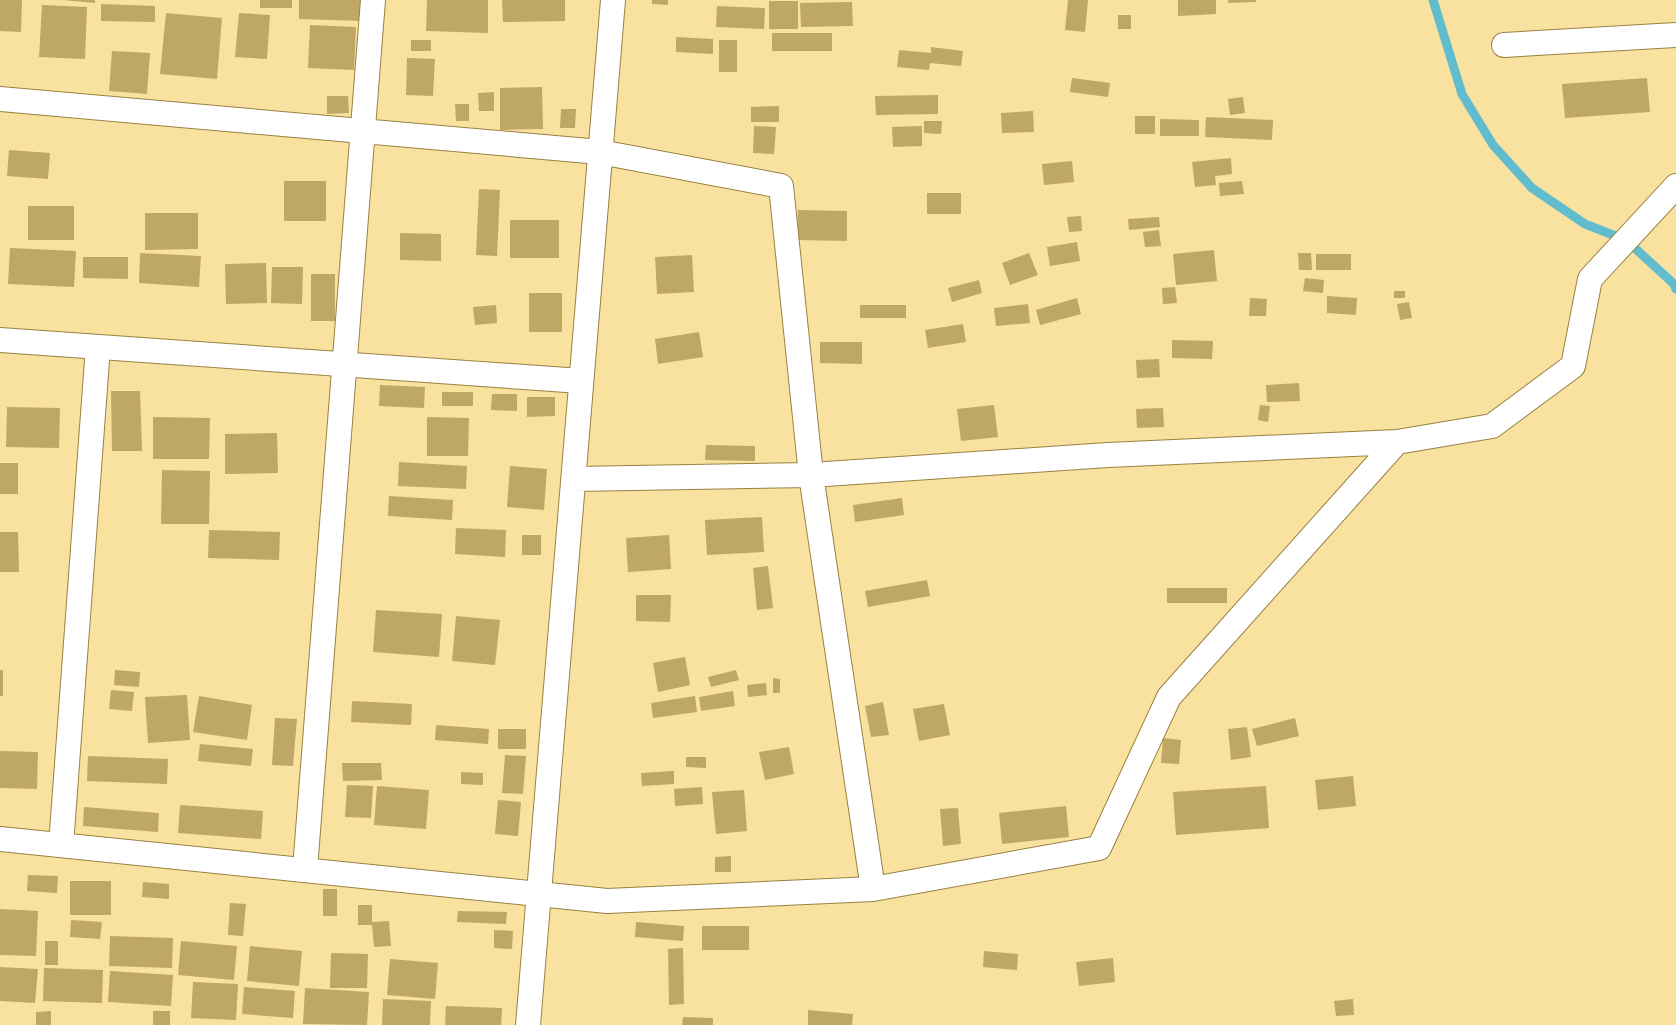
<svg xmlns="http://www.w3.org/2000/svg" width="1676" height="1025" font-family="'Asap Condensed',sans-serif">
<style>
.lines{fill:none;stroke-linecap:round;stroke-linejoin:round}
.stream{stroke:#61bdcd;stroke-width:9}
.building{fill:#bfa765}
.street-casing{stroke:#988243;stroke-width:26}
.street{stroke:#fff;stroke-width:24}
</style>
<rect width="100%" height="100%" fill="#f9e1a0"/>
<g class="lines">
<path class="stream" d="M1433 0 1462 94 1493 145 1532 188 1585 224 1626 240 1674 284 1676 289"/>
</g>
<path class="building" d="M0 0H22L21 32 0 31Z
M63 0H95V3Z
M260 0H292V8H260Z
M299 0H362L361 21 299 19Z
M427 0H488V33L426 31Z
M502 0H565V21L503 22Z
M652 0H668V5L652 4Z
M1068 0H1088L1085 32 1065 30Z
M1178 0H1216V14L1178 16Z
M1228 0H1256V2L1228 3Z
M769 1H798V29H769Z
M852 2 853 26 801 27 800 3Z
M101 4 155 6V22L101 21Z
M42 5 87 7 85 59 39 57Z
M717 6 765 8 764 29 716 27Z
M166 13 222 18 217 79 160 74Z
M239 13 270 15 267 59 235 57Z
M1118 15H1131V29H1118Z
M310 25 356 27 354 70 308 68Z
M772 33H832V51H772Z
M676 37 713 39V54L676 52Z
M411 40H431V51H411Z
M719 40H737V72H719Z
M931 47 963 51 961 66 930 63 929 70 897 67 899 50 931 53Z
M112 51 150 53 147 94 109 91Z
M407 58 435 59 433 96 406 95Z
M1072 78 1110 83 1108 97 1070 92Z
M1647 78 1650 112 1565 118 1562 84Z
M542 87 543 129 500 130V88Z
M494 92V111H479L478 93Z
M938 95V114L876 115 875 96Z
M327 96H348L349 113 327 114Z
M1243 97 1245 113 1230 115 1228 99Z
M455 104H469V121H456Z
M779 106V122H751V107Z
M561 109H576L575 128H560Z
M1033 111 1034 132 1002 133 1001 113Z
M1135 116H1155V134H1135Z
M1206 117 1273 120 1272 140 1205 137Z
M1160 119 1199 120V136H1160Z
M924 121H942L941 134 924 133Z
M754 126 776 127 774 154 753 153Z
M922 126V146L893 147 892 127Z
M9 150 50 153 48 179 7 176Z
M1231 158 1232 174 1215 176 1216 185 1195 187 1192 162Z
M1072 161 1074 182 1044 185 1042 164Z
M284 181H326V221H284Z
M1242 181 1244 194 1220 196 1219 183Z
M479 189 500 190 497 256 476 255Z
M927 193H961V214H927Z
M28 206H74V240H28Z
M798 210 847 211V241L797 240Z
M145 213H198V249L145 250Z
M1081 216 1082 231 1069 232 1067 217Z
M1159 217 1160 227 1129 230 1128 219Z
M510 220H559V258H510Z
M1159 230 1161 246 1145 247 1143 232Z
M400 233 441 234V261L400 260Z
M1077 242 1080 261 1050 266 1047 247Z
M10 248 76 251 74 287 8 284Z
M1214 250 1217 281 1176 285 1173 254Z
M140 253 201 256 199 287 139 283Z
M1029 253 1038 275 1010 285 1002 263Z
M1298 253H1311L1312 270H1299Z
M1316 254H1351V270H1316Z
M692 255 694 292 657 294 655 257Z
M83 257H128V279L83 278Z
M266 263 267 303 226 304 225 264Z
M272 267H303L302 304 271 303Z
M311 274H335V321H311Z
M1305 278 1324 280 1323 293 1303 291Z
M979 280 982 293 952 302 948 288Z
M1175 287 1177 303 1163 304 1162 288Z
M1394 291H1405V298H1394Z
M529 293H562V332H529Z
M1327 296 1357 298 1356 315 1327 313Z
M1077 298 1081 314 1040 325 1036 310Z
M1250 298 1267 299 1266 316H1249Z
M1409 302 1412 318 1400 320 1397 304Z
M1028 304 1030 323 996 326 994 308Z
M496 305 497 323 475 325 473 307Z
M860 305H906V318H860Z
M963 324 966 342 928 348 925 330Z
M699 332 703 357 658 364 655 339Z
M1172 340 1213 341 1212 359 1172 358Z
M820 342H862V364L820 363Z
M1159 359 1160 377 1137 378 1136 360Z
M1299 383 1300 401 1267 402 1266 385Z
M380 385 425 387 424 408 379 406Z
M111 391H140L142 451H112Z
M442 392H473V406H442Z
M492 394H517V411L491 410Z
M527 397H555V416L527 417Z
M994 405 998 437 961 441 957 409Z
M1260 405 1270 406 1268 422 1258 420Z
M7 407 60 408 59 448 6 447Z
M1163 408 1164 427 1137 428 1136 409Z
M153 417 210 418 209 459H153Z
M427 417 469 418 468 456H427Z
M277 433 278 473 225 474V434Z
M706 445 755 446V461L705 460Z
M399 462 467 466 466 489 398 486Z
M0 463H18V494H0Z
M510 466 547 469 544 510 507 507Z
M162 470 210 471 209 524H161Z
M389 496 453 500 452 520 388 516Z
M902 498 904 515 855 522 853 505Z
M762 517 764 552 707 555 705 520Z
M456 528 506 530 505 557 455 554Z
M209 530 280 532 279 560 208 558Z
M0 532H18L19 572H0Z
M522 535H541V555H522Z
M669 535 671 569 628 572 626 538Z
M768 566 773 608 757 610 753 568Z
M927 580 930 596 868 607 865 591Z
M1167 588H1227V603H1167Z
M636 595H671L670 622 636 621Z
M376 610 442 614 439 657 373 652Z
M456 616 500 620 495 665 452 661Z
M685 657 690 685 658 692 653 663Z
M0 670H3V696H0Z
M115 670 140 672 139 687 114 685Z
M736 670 739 680 711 687 708 677Z
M773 678 780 679V693H773Z
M766 683 767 695 748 697 747 685Z
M111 690 134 692 132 711 109 709Z
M733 691 735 706 701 711 699 697Z
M187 695 190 740 148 743 145 697Z
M199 696 252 705 247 740 193 732Z
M695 696 697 712 653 718 651 703Z
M352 701 412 704 411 725 351 722Z
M883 702 889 735 871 737 865 706Z
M944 704 950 735 919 741 913 709Z
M275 718 297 719 293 766 272 765Z
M1295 718 1299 736 1257 746 1252 729Z
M436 725 489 729 488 744 435 740Z
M1247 727 1251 757 1231 760 1228 729Z
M498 729H526V749H498Z
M1163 738 1181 740 1179 764 1161 763Z
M200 744 253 749 251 766 198 761Z
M789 747 794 774 765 780 759 752Z
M0 751 38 752 37 789 0 788Z
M505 755 526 756 523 794 502 793Z
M88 756 168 759 167 784 87 781Z
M686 757H706V768L686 767Z
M342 763H381L382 780 343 781Z
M674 771V784L642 786 641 773Z
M461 772 483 773V785L461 784Z
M1353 776 1356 806 1318 810 1315 780Z
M347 785 373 786 371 818 345 817Z
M377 786 429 790 426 829 374 825Z
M1266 786 1269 828 1176 835 1173 792Z
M702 787 703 804 675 806 674 789Z
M744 790 747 831 716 834 712 792Z
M498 800 521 802 518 836 495 834Z
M180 805 263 811 261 839 178 833Z
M1066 806 1069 837 1002 844 999 813Z
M84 807 159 813 158 832 83 826Z
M958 808 961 844 943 846 940 809Z
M731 856V872H715V857Z
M28 875 58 876 57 893 27 891Z
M70 881H111V915H70Z
M143 882 169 884V899L142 897Z
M323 889H337V916H323Z
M230 903 246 904 243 936 228 935Z
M358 905H372V922L389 921 391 946 374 947 372 925H358Z
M0 909 38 911 36 956 0 955Z
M458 911 507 912 506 924 457 922Z
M71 920 102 922 100 939 70 937Z
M636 922 684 926 683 941 635 937Z
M702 926H749V950H702Z
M494 930 513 931 512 949 494 948Z
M110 936 173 938 172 968 109 966Z
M45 941H58V965H45Z
M181 941 237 946 234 980 178 975Z
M250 946 302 951 299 986 247 981Z
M683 948 684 1004 669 1005 668 949Z
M984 951 1018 954 1017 970 983 967Z
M331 953 368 954 367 988H330Z
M1113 958 1115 982 1079 986 1076 962Z
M390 959 438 963 435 999 387 995Z
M0 967 38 969 35 1003 0 1001Z
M44 968 103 970 102 1003 43 1001Z
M110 971 173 975 171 1006 108 1002Z
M193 982 238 984 236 1020 191 1018Z
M244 987 295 991 293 1018 242 1014Z
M305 988 369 992 367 1025 303 1024Z
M383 999 431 1001 430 1025H382Z
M1353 999 1354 1015 1336 1016 1334 1001Z
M446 1006 502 1008 501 1025H445Z
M808 1010 853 1014 852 1025H808Z
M51 1011V1025H36V1012Z
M153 1011H170V1025H153Z
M683 1017 713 1018V1025H682Z"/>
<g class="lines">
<defs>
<path id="street" d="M1504 45 1676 35
M0 99 600 152 781 186 811 475 873 889
M0 340 581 381
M574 479 811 475 1108 455 1397 442 1492 426 1573 366 1590 279 1676 186
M0 839 607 901 873 889 1099 848 1169 697 1397 442
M61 845 98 347
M305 869 373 0
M528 1025 613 0"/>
</defs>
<use href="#street" class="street-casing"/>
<use href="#street" class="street"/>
</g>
</svg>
